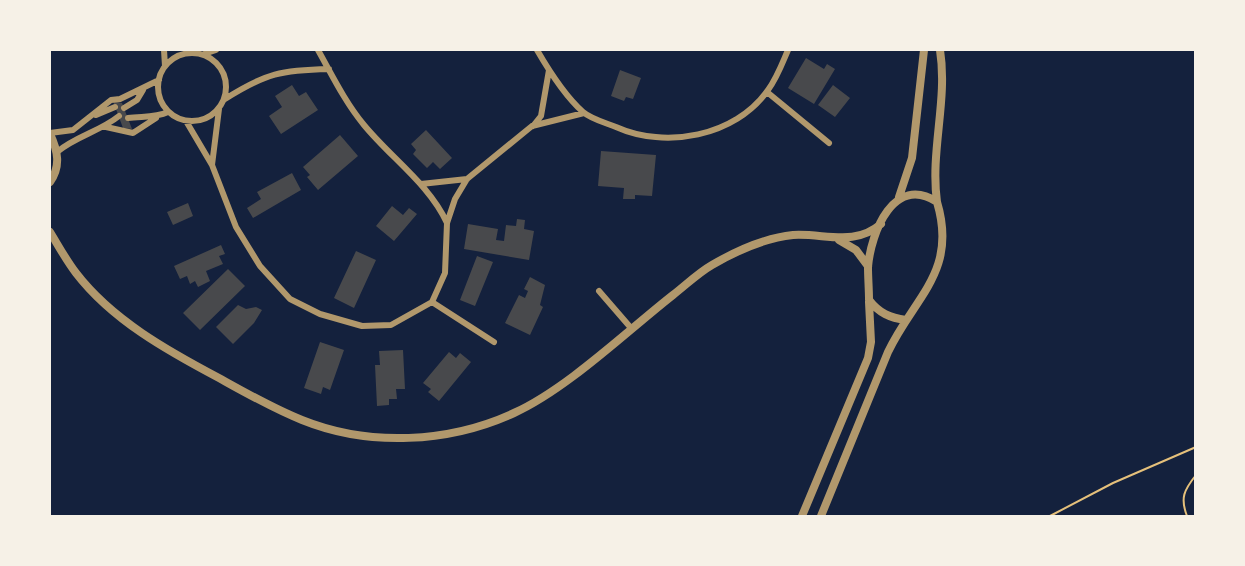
<svg xmlns="http://www.w3.org/2000/svg" width="1245" height="566" font-family="Inter,sans-serif">
<style>
.building{fill:#48494c}
.lines{fill:none;stroke-linecap:round;stroke-linejoin:round}
.path{stroke:#e5c07b;stroke-width:2}
.minor{stroke:#b1986c;stroke-width:6}
.tertiary{stroke:#b1986c;stroke-width:8}
</style>
<rect width="100%" height="100%" fill="#14213d"/>
<path class="building" d="M806 58 824 69 827 64 835 69 814 104 788 88Z
M620 70 641 78 633 99 626 97 624 101 611 96Z
M292 85 299 96 306 92 318 110 281 134 269 116 282 107 275 96Z
M833 85 850 98 835 117 818 105Z
M113 101 122 103 132 129 123 128Z
M426 130 452 158 440 169 433 162 427 168 413 154 416 150 411 144Z
M340 135 358 156 318 190 307 177 310 175 303 167Z
M601 151 656 155 652 196 635 195V199H623L624 188 598 186Z
M292 173 301 190 253 218 247 208 261 199 257 192Z
M188 203 193 216 173 225 167 212Z
M392 206 403 215 409 208 417 214 394 241 376 226Z
M517 219 525 220 524 229 534 231 529 260 464 249 468 224 498 229 496 240 504 241 506 225 516 226Z
M221 245 225 254 219 256 223 264 206 271 210 281 198 287 195 281 190 284 187 276 180 279 174 266Z
M356 251 376 260 354 308 334 298Z
M477 256 493 262 475 306 460 300Z
M228 269 245 286 200 330 183 313Z
M530 277 545 285 540 305 543 307 530 335 505 323 519 295 525 298 528 291 524 289Z
M238 305 246 309 256 307 262 310 254 323 233 344 216 327Z
M320 342 344 350 330 390 323 387 321 394 304 388Z
M403 350 405 389H396L397 399H389V405L377 406 375 365H380L379 351Z
M449 352 456 358 460 353 471 362 439 401 428 392 431 389 423 383Z"/>
<g class="lines">
<path class="path" d="M1050 516 1113 483 1196 447
M1187 516C1180 498 1184 490 1196 475"/>
<path class="minor" d="M164 50 165 66
M318 50C332 75 345 102 364 125 391 158 429 184 447 223
M537 50C548 69 566 97 583 112 591 119 606 123 616 127 665 149 735 137 768 90 777 78 782 64 788 50
M158 87a34 34 0 1 1 68 0a34 34 0 1 1-68 0Z
M204 54 216 50
M767 92 829 143
M225 99C266 73 282 70 329 69
M124 108 137 100 143 90
M96 115 115 107
M128 118C142 116 155 118 168 112
M186 121 212 165 219 109
M533 126 541 116 549 70
M106 127 133 133 156 118
M50 133 73 130 111 100 120 99 159 80
M57 152C76 136 99 132 119 116
M212 165 236 227 260 266 290 299 320 314 362 326 391 325 432 302 445 273 447 223 455 199 467 179 532 126 584 113
M421 184 467 179
M599 291 631 328
M432 302 494 342"/>
<path class="tertiary" d="M50 134C58 151 61 166 50 182
M899 197 912 158 924 50
M937 202C930 151 948 100 940 50
M50 232C58 245 66 260 76 273 112 320 168 351 219 378 246 393 274 409 302 420 369 447 449 443 514 413 567 389 627 331 673 295 686 285 698 273 712 265 736 251 765 238 793 235 825 233 854 247 881 224
M839 240 856 250 868 266
M802 516 868 358 871 342 869 302
M821 516 888 352C914 297 958 272 937 202 894 174 871 232 868 267 868 278 869 289 869 300 879 313 890 318 906 320"/>
</g>
<rect width="1245" height="566" fill="none" stroke="#f6f1e7" stroke-width="102"/>
</svg>
